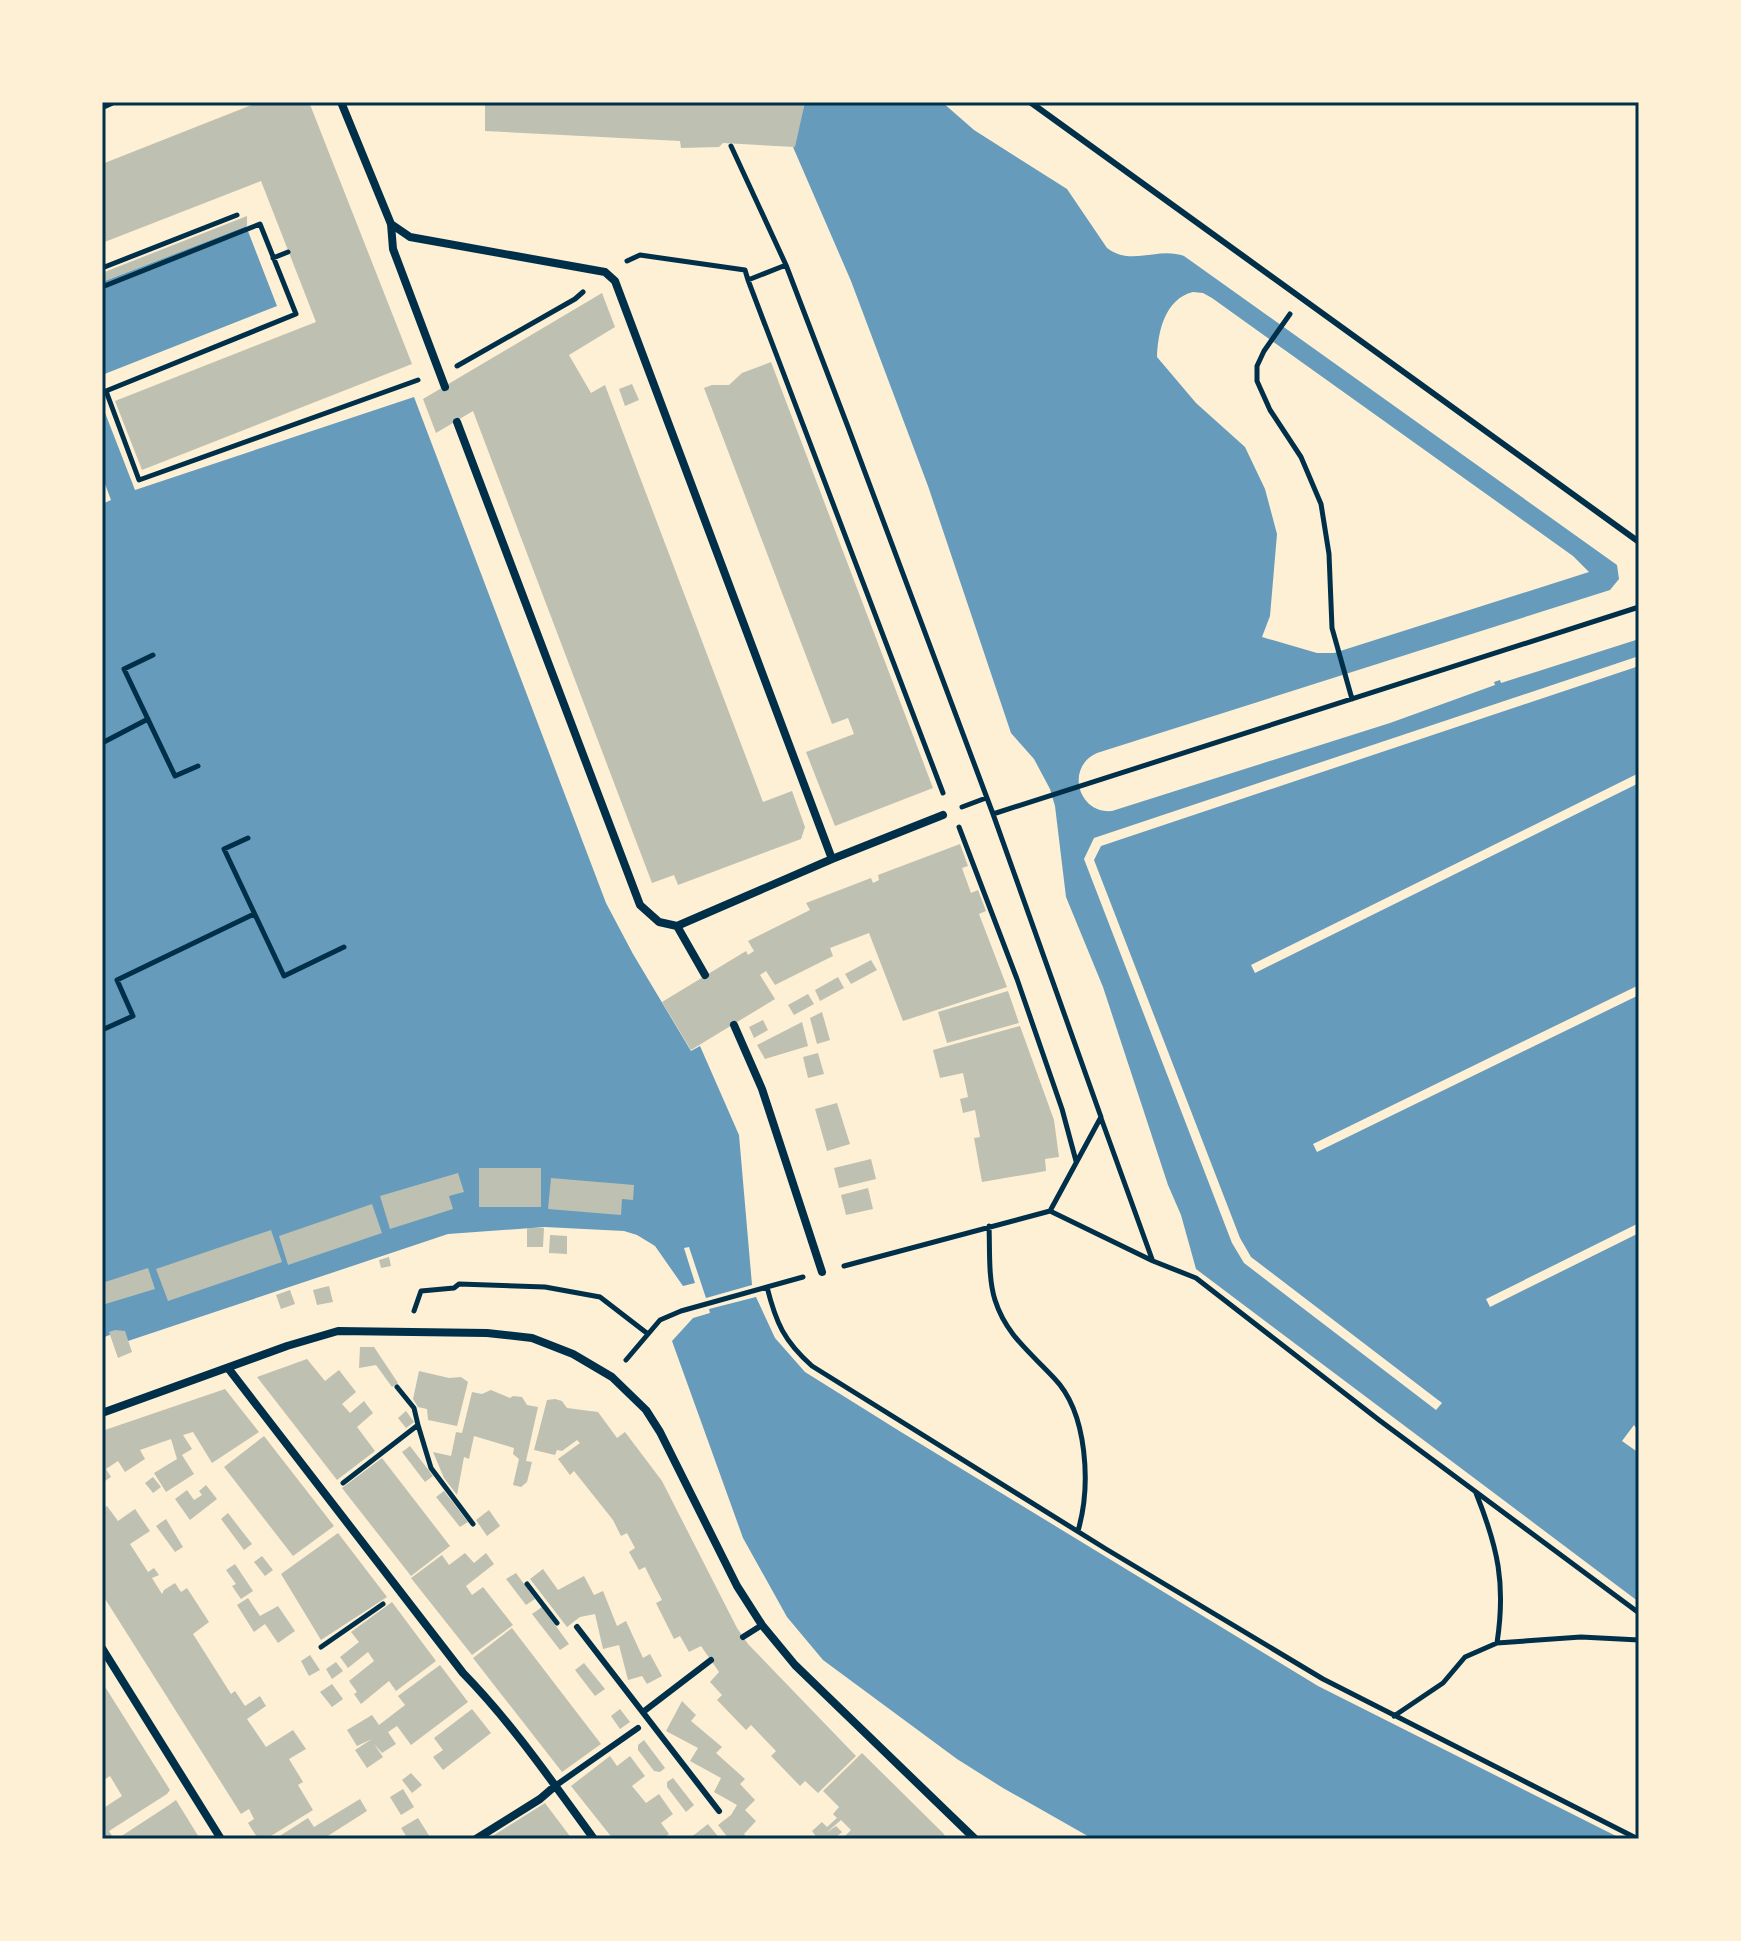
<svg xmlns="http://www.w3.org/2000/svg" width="1741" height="1941" font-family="'Open Sans',sans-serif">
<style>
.water{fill:#669bbc;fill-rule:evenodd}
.pier{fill:#fdf0d5}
.building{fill:#bec0b2}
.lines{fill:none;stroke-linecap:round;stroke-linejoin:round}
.path{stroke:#003049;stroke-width:5}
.service{stroke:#003049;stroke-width:6}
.minor{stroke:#003049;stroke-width:8}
.neatline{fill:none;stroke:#003049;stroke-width:3}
</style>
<rect width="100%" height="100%" fill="#fdf0d5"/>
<path class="water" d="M805 102H942L974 130 1067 189 1107 248C1131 267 1158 246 1184 256L1617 565 1619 579 1610 590 1097 753C1065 767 1078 814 1112 811L1390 723 1495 685 1494 682 1500 680 1501 683 1639 639V1602L1196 1269 1181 1215 1168 1185 1103 987 1066 897 1055 806 1050 789 1034 759 1011 733 928 486 851 281 793 147ZM1193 292 1203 293 1212 298 1573 556 1589 572 1334 653H1317L1262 637 1270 616 1277 534 1265 489 1245 447 1196 403 1157 357C1158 331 1165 299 1193 292Z
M246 226 277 306 102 375V282Z
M414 397 606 903 633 954 691 1051 700 1046 739 1135 752 1285 706 1298 689 1247 684 1248 695 1283 683 1286 655 1246 637 1235 624 1231 545 1227 448 1234 128 1341 117 1332 102 1338V504L111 500 102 476V405L135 490Z
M756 1297 775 1338 805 1372 901 1432 1318 1686 1622 1839H1093L1003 1788 957 1759 823 1660 787 1617 743 1538 672 1341 693 1318 710 1313 709 1309Z"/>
<path class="pier" d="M1639 656V666L1101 846 1094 860 1240 1238 1251 1257 1442 1403 1436 1410 1244 1263 1232 1243 1084 859 1094 838Z
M1639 773V783L1255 973 1251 965Z
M1639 985V995L1317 1152 1313 1144Z
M1639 1223V1233L1490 1307 1486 1299Z
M1634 1425 1639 1432V1453L1622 1441Z"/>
<path class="building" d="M259 102H309L412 364 142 470 115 401 316 322 261 181 102 243V164Z
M485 102H805L795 147 723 143 719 147 681 148 680 141 485 131Z
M247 216V226L102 282V273Z
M602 293 615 327 569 355 591 393 605 385 763 802 792 791 805 827 801 839 678 885 674 875 652 883 473 411 436 433 423 399Z
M771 362 933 788 835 826 806 752 854 734 848 718 832 724 704 388 712 385H729L742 373Z
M632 384 639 400 625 406 619 389Z
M960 844 968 866 962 868 971 893 978 890 986 911 979 914 1007 987 903 1021 869 933 830 948 833 956 775 985 766 971 760 975 775 999 691 1050 662 1002 746 951 748 955 754 951 748 941 810 910 806 903 871 878 873 883 879 880 878 875Z
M871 960 877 970 851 984 845 974Z
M838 977 844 988 820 1001 815 990Z
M1008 991 1019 1023 947 1043 938 1012Z
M808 994 814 1004 794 1015 788 1005Z
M822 1012 830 1040 817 1044 810 1018Z
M763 1020 768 1030 754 1038 749 1027Z
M802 1022 808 1046 765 1059 757 1045Z
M1020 1026 1054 1120 1059 1157 1045 1159 1046 1171 982 1182 974 1138 980 1137 975 1110 963 1113 960 1099 968 1097 963 1073 940 1078 933 1050Z
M818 1053 824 1074 808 1078 803 1057Z
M837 1103 850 1144 827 1151 815 1109Z
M871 1159 876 1179 839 1188 834 1168Z
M479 1168H541V1207H479Z
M458 1173 464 1192 449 1196 453 1209 390 1229 380 1196Z
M551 1178 634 1185 633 1200 622 1199 621 1215 548 1209Z
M868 1188 873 1209 846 1215 841 1195Z
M372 1204 382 1233 288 1265 279 1236Z
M527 1228H544L543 1247H527Z
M271 1230 282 1262 168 1301 156 1269Z
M550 1235 567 1236V1254L549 1253Z
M389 1257 391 1266 381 1268 379 1260Z
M148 1268 155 1289 102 1305V1283Z
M329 1286 333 1302 317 1305 313 1290Z
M290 1290 295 1304 281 1309 276 1295Z
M115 1330 125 1331 132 1352 118 1358 109 1332Z
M360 1347H374L398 1383 392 1387 376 1365 359 1368Z
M307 1359 325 1381 339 1370 356 1392 342 1404 350 1413 364 1401 373 1413 357 1427 375 1451 337 1480 257 1377Z
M419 1371 449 1378 461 1377 468 1382 457 1426 428 1420 427 1409 418 1407 413 1399Z
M225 1389 259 1432 212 1463 193 1432 183 1435 192 1449 182 1455 194 1474 166 1492 154 1473 177 1459 171 1439 140 1450 145 1459 125 1472 118 1461 106 1469 111 1477 102 1483V1431Z
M491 1390 510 1398 513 1396 522 1397 527 1405 538 1407 526 1461 532 1462 527 1482 521 1487 513 1485 519 1459 513 1454 514 1448 474 1436 469 1459 464 1457 457 1495 444 1478 433 1452 451 1456 456 1432 462 1433 472 1392 482 1394Z
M555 1399 562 1401 567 1408 598 1412 617 1438 625 1432 662 1481 737 1628 748 1644 856 1756 818 1793 805 1781 800 1786 771 1756 776 1751 751 1725 746 1730 717 1700 722 1695 710 1682 719 1672 701 1646 689 1652 680 1636 674 1639 656 1603 662 1600 653 1583 645 1567 639 1570 629 1552 635 1548 627 1533 621 1536 613 1520 574 1471 570 1475 558 1459 580 1443 577 1440 562 1451 557 1450 555 1455 534 1450 547 1400Z
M406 1411 414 1422 406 1428 398 1418Z
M264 1436 334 1526 293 1556 224 1467Z
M410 1446 433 1476 425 1482 402 1452Z
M382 1458 450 1546 411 1576 342 1488Z
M153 1477 161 1487 153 1493 145 1483Z
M206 1485 217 1499 190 1520 175 1499 187 1490 194 1500 202 1495 199 1491Z
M444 1491 468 1522 460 1527 436 1497Z
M107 1506 118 1521 135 1509 150 1531 130 1544 148 1572 154 1568 159 1575 152 1578 162 1594 164 1590 175 1583 181 1592 187 1588 209 1622 193 1634 231 1694 235 1691 245 1706 260 1696 266 1706 247 1719 266 1747 293 1730 306 1749 289 1759 303 1782 298 1785 313 1810 266 1839H258L248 1823 254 1819 249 1809 241 1814 102 1594V1509Z
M489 1510 500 1526 487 1536 476 1520Z
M228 1513 252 1544 244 1550 221 1519Z
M166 1519 183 1547 175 1552 156 1526Z
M338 1533 387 1597 321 1640 281 1574Z
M465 1553 474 1563 486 1553 494 1564 466 1586 472 1595 483 1587 513 1625 472 1655 411 1578 442 1555 449 1565Z
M262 1556 273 1570 265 1576 254 1562Z
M235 1564 253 1591 241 1599 232 1586 236 1584 226 1570Z
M543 1569 558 1590 584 1576 594 1595 603 1591 617 1626 626 1621 643 1658 650 1654 662 1676 647 1684 642 1676 628 1680 619 1645 603 1649 595 1614 580 1617 567 1627 530 1579Z
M516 1573 535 1599 526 1605 506 1579Z
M248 1598 260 1616 278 1606 295 1631 278 1643 265 1624 254 1632 237 1605Z
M392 1602 436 1661 396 1691 389 1681 361 1704 354 1694 357 1692 349 1681 374 1661 368 1652 348 1668 340 1657 359 1642 351 1632Z
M542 1607 569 1644 560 1650 532 1614Z
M512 1628 601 1744 562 1772 473 1658Z
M310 1655 320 1670 309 1676 301 1661Z
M336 1662 343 1671 332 1679 326 1669Z
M584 1663 605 1689 595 1696 575 1670Z
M440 1665 468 1702 411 1745 397 1726 388 1732 396 1744 382 1753 374 1744 383 1757 367 1768 355 1750 372 1739 357 1746 347 1730 372 1715 379 1725 405 1705 398 1696Z
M102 1682 170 1790 167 1794 109 1831 114 1839H102V1809L122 1796 110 1776 102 1781Z
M332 1684 343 1699 332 1707 320 1692Z
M682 1701 696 1715 691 1721 722 1747 716 1753 745 1779 740 1784 755 1800 745 1810 756 1821 744 1834 748 1839H729L718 1825 731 1815 737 1805 714 1792 721 1778 690 1761 698 1748 666 1731Z
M472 1709 491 1733 443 1770 433 1757 443 1750 434 1738Z
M620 1709 630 1722 620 1729 611 1716Z
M644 1740 665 1768 660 1772 654 1771 638 1750V1745Z
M862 1753 943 1833 947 1839H848L845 1836 851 1830 841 1820 826 1833 836 1826 842 1832 834 1839H818L812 1831 822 1822 827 1827 837 1818 833 1814 839 1807 823 1791Z
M610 1756 617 1766 630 1756 645 1776 632 1786 646 1803 659 1794 673 1814 661 1823 669 1834 663 1839H613L571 1786Z
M411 1773 422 1785 412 1793 402 1780Z
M673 1778 694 1805 686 1812 667 1787V1782Z
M403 1789 414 1807 401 1815 390 1797Z
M360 1799 367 1811 323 1839H275L308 1818 314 1827Z
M176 1800 200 1839H117L169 1805Z
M545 1803 572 1839H488Z
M418 1818 425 1829 431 1839H408L401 1828Z
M708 1824 720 1839H689L694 1835Z"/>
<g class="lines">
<path class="path" d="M731 146 786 265 848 427 993 814 1101 1117 1050 1211 844 1266
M273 258 288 252
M627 261 640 255 745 270 748 280 786 265
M102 268 237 215
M748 280 943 793
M102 287 260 224 296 314 106 391
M1290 314 1264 351 1257 366V381L1270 410 1301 457 1321 504 1329 554 1332 628 1352 699
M457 366 575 299 583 292
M102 392 106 391 139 480 418 380
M153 655 124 669 175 776 198 766
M102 743 148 719
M962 807 986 798
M993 814 1639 607
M959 827 1017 979 1062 1109 1076 1161
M248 838 224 849 284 976 344 947
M102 1030 133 1016 117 980 254 914
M1101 1118 1152 1259
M1050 1211 1153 1261 1196 1278 1379 1420 1639 1613
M989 1226C990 1249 988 1278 995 1300 1006 1335 1031 1353 1054 1378 1088 1413 1091 1486 1078 1531
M767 1287C776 1323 784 1341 812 1366L1106 1549 1323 1679 1638 1839
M414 1311 421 1291 454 1288 459 1284 545 1287 600 1297 648 1334
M626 1360 660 1320 681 1311 803 1277
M397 1387 414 1408 418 1425
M343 1483 418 1425 431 1468 473 1524
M1476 1493C1498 1548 1506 1584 1497 1643
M527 1584 557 1623
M321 1647 383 1604
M1394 1716 1443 1683 1465 1657 1497 1643 1581 1637 1639 1640"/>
<path class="service" d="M1030 102 1639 542
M577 1627 719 1811
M743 1637 762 1625
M643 1712 711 1660
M555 1786 638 1728"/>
<path class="minor" d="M341 102 391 224 410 237 605 272 615 281 832 859
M102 106 111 102
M391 224 393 249 445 387
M457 422 640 905 659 922 677 926 832 859 943 815
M677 926 705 975
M734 1025 762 1089 822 1272
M228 1368 463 1673C512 1723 553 1783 594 1839
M102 1413 287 1346 338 1331 487 1333 532 1338 573 1354 612 1377 646 1410 660 1432 737 1586 762 1625 795 1665 975 1839
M102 1648 221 1839
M476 1839 540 1799 555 1786"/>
</g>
<rect width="1741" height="1941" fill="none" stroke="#fdf0d5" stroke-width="208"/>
<rect x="104" y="104" width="1533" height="1733" class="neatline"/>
</svg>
